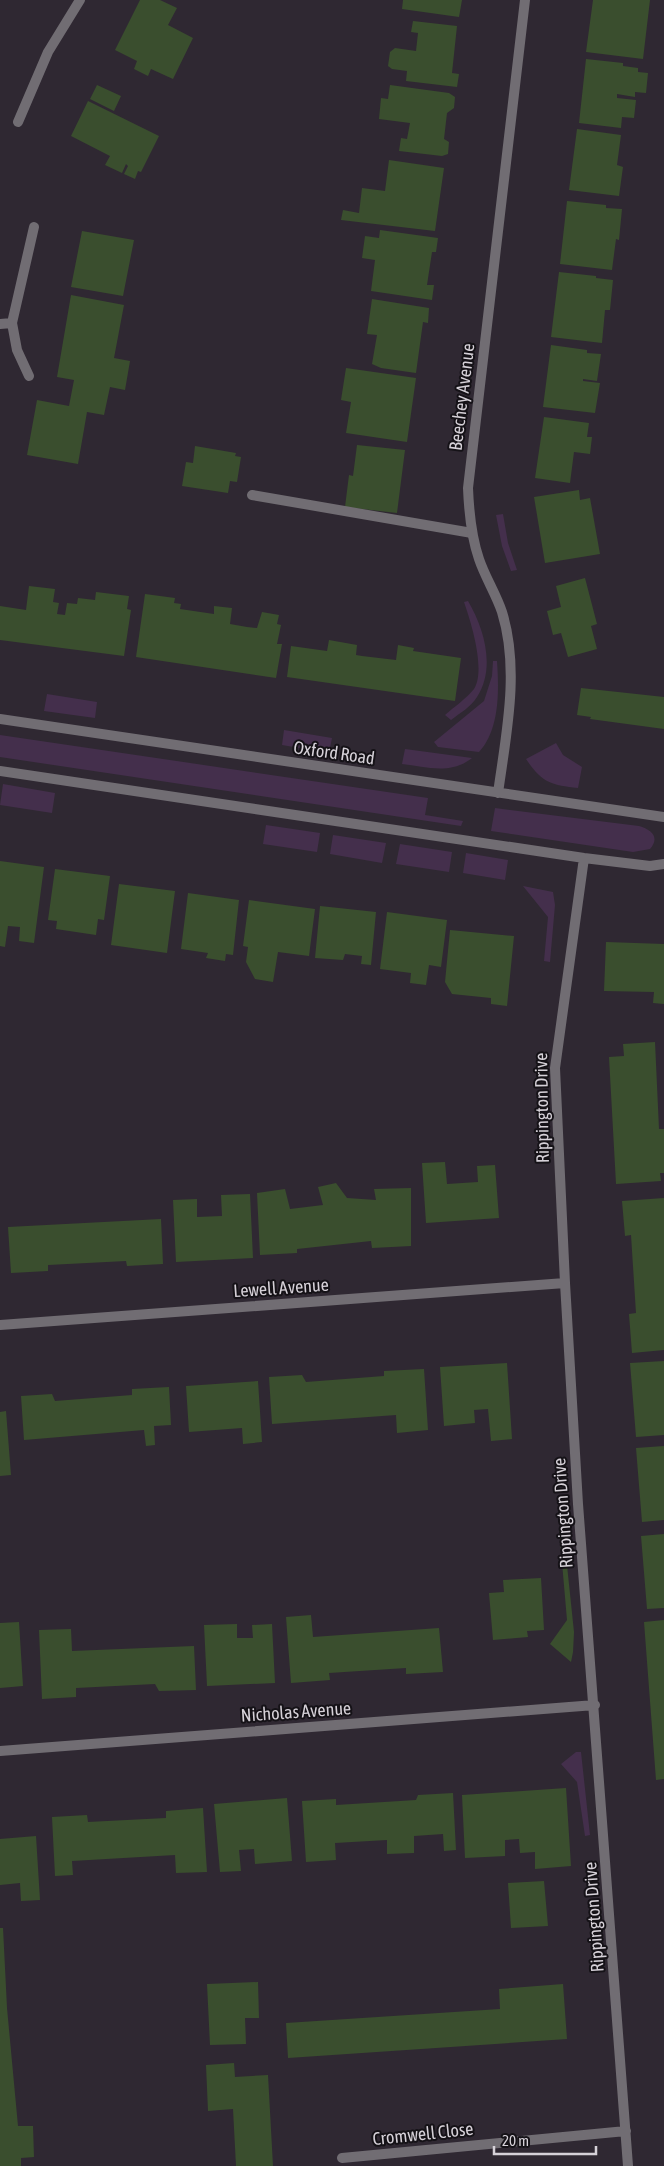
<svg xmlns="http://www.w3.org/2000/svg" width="664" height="2166" font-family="'Asap Condensed',sans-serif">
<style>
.green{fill:#442f4c}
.building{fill:#3a4e2e}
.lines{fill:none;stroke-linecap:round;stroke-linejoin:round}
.lane{stroke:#716d73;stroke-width:10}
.street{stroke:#716d73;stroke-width:10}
.labels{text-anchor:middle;stroke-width:4;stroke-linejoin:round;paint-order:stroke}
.street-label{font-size:18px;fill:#d6d1d8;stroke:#151217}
</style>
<rect width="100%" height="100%" fill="#2f2832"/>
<path class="green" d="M503 514 508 543 517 570 511 571 502 546 496 515Z
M468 601C484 628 496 668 477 697 471 707 460 713 451 720L445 715C454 707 467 698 474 689 486 670 471 622 464 602Z
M493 661H497C499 690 500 729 479 752L438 747 434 742 484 701 492 676Z
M47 694 97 702 95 718 44 711Z
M284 730 332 738 329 753 282 745Z
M0 735 428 798 425 815 463 821 461 826 0 757Z
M556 743 563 755 582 767 578 788C551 785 542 783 526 759Z
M405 749 472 758C451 775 426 767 402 764Z
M3 784 55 793 52 813 0 805Z
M495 808 639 826C652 830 660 837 650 849L633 852 491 831Z
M266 825 320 833 317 852 263 844Z
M333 835 386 843 382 863 330 854Z
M400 844 452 852 449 872 396 864Z
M466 853 508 860 505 880 463 873Z
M523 886 553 892 555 905 550 962 544 961 548 917Z
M576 1752H581L590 1835 585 1836 577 1782 561 1764Z"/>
<path class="building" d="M140 0H160L177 8 168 25 193 38 173 79 151 69 148 76 134 69 137 61 115 50Z
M403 0H462L459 17 402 9Z
M593 0H650L643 59 586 52Z
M413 21 457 26 452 73 459 74 457 87 406 81 407 71 392 69 388 66 390 52 395 48 416 51 418 33 411 32Z
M586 59 623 63V66L638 68V72L648 73 646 93 635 92V97L617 94V98L636 100 634 118 622 117 621 128 579 123Z
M97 85 121 96 114 111 90 99Z
M390 85 449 93 455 97 454 108 447 113 444 139 449 142 448 154 442 156 399 151 401 138 407 139 410 123 379 119 381 98 388 99Z
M88 101 159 136 141 172 138 171 135 179 124 174 128 166 126 164 122 173 105 165 110 156 71 136Z
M577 129 621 135 617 165 623 167 619 196 569 190Z
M389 160 444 168 435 231 341 220 343 210 359 213 362 188 385 191Z
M567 201 606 205V208L622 209 619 240 616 239 612 270 560 264Z
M380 230 438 238 436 252H432L427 285H434L432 300 371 291 375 260 362 258 365 236 379 238Z
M82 231 134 240 123 296 71 287Z
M559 272 596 276V278L613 280 610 310H605L602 343 551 337Z
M71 295 124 305 114 358 130 361 125 390 110 387 104 415 87 412 78 464 27 455 37 400 69 406 74 380 57 377Z
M372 299 429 308 428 323 423 322 416 373 381 368 372 364 377 335 367 334Z
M551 345 587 350V353L601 354 597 381 583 379V381L600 383 595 413 543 407Z
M346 368 416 378 407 442 346 433 351 402 341 400Z
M544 417 589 423 587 437H592L590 454 574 452 570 483 535 478Z
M357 445 405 450 397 513 345 507 349 475 353 476Z
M195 446 236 453 235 456 241 457 237 482 230 481 228 493 182 486 186 462 193 463Z
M579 490 580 500 590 498 600 554 545 563 534 497Z
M585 578 597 624 591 626 597 649 568 657 561 633 553 635 547 611 561 607 556 586Z
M29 586 55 589 53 602 59 603 57 614 65 615 67 603 77 604 78 598 95 600 96 592 129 596 127 609 131 610 124 656 0 640V606L26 610Z
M145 594 175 598 174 603 181 604 180 609 214 614V606L232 608 230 624 247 627 257 628 262 612 279 615 277 624 281 625 277 644H282L276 678 136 657Z
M329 640 357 645 356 655 362 656 396 660 398 645 414 648 413 651 461 658 455 701 287 677 291 646 327 651Z
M581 688 664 697V729L590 719 591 717 577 715Z
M0 861 44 867 34 943 19 941 20 927 8 926 5 947 0 946Z
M55 869 110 876 104 920 98 919 96 935 56 929 57 921 48 920Z
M119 884 175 891 167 953 111 945Z
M188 893 239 900 233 955 226 954 225 961 206 958 208 953 181 949Z
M249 900 315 909 309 956 278 952 273 982 255 979 246 962 248 947 243 946Z
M320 906 376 912 371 965 361 964 362 956 345 954 343 960 315 958Z
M387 912 447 920 441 967 429 965 426 985 410 983 411 973 380 969Z
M450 930 514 936 507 1006 491 1004V998L452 994 445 982Z
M606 942 664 944V1004L653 1003 654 992 604 991Z
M655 1042 659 1129H664V1173H660L661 1181 616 1184 609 1057 624 1056 623 1044Z
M445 1162 447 1184 478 1182 477 1166 495 1165 499 1218 426 1223 422 1163Z
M336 1183 347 1198 376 1200 374 1189 411 1188V1246L372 1248 371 1241 297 1249V1253L260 1255 257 1193 285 1189 290 1209 323 1205 318 1187Z
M250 1194 253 1258 176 1262 173 1200 197 1199V1217L222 1216 221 1195Z
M664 1198V1350L632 1353 629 1314 636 1313 631 1235 625 1236 622 1201Z
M161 1219 163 1264 127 1266 126 1261 48 1265V1271L11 1273 8 1227Z
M664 1361V1435L636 1437 630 1363Z
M507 1363 512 1439 491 1441 488 1409 474 1410 475 1423 444 1426 440 1367Z
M424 1369 428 1430 397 1433 396 1415 272 1424 269 1377 302 1375 306 1382 384 1376V1371Z
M258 1381 262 1442 243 1444 242 1428 189 1432 186 1386Z
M169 1387 171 1425 154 1426 155 1445 146 1446 144 1430 24 1440 21 1396 52 1394 55 1401 132 1395V1389Z
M6 1411 11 1475 0 1476V1412Z
M664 1446V1520L642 1522 636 1448Z
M563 1527 574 1632 573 1652 571 1662 550 1644 567 1620 559 1528Z
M664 1534V1608L647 1609 641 1536Z
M541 1578 544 1630 527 1631 528 1637 493 1640 489 1593 504 1592 503 1580Z
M311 1615 313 1637 439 1628 443 1672 406 1674V1668L329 1673 330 1680 291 1683 286 1617Z
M664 1620V1779L656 1780 644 1622Z
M19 1622 23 1686 0 1688V1623Z
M237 1624V1638H253L252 1625 272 1624 275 1683 207 1686 204 1625Z
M71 1629 72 1651 194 1646 196 1690 159 1691 155 1684 76 1688V1697L42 1699 39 1630Z
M566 1788 571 1866 535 1869V1852L520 1853 519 1839 505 1840V1856L465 1858 462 1795Z
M453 1793 456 1850 444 1851 443 1834 414 1836V1853L387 1854V1840L335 1843 336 1860 306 1862 302 1801 336 1799V1805L416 1800 418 1795Z
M287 1798 292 1861 255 1864 254 1849 239 1850 241 1871 220 1872 214 1804Z
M203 1808 207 1872 176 1873 175 1855 72 1861 73 1875 55 1876 52 1817 87 1815 88 1822 166 1818V1811Z
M36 1836 40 1900 21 1901 20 1883 0 1885V1839Z
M544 1881 548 1926 511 1928 508 1883Z
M0 1928H3L7 2008 18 2126H33L34 2157 21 2158V2166H0Z
M258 1982 259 2018H245L246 2044 210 2045 207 1984Z
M563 1984 567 2039 288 2058 286 2023 500 2009 499 1989Z
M234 2063 235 2077 268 2075 273 2166H236L233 2109 208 2111 206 2065Z"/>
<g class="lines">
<path class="lane" d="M252 495 472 533"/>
<path class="street" d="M18 122 48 52 80 0
M0 324 12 323
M29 376 17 350 12 323 34 227
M0 719 664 817
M0 771 584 858 650 866 664 864
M498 793C506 735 520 670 502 612 496 594 485 577 479 559 471 536 469 513 468 488L525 0
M584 858 555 1068 565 1283 578 1504 628 2166
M0 1325 565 1283
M0 1751 595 1705
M342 2158 626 2131"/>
</g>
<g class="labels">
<g class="street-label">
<text transform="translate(462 397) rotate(-83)" y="6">Beechey Avenue</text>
<text transform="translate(334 753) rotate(8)" y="6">Oxford Road</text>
<text transform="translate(542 1108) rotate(-91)" y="6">Rippington Drive</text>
<text transform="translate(281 1288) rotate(-4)" y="6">Lewell Avenue</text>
<text transform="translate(563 1513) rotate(-94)" y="6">Rippington Drive</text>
<text transform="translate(296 1712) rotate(-4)" y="6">Nicholas Avenue</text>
<text transform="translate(594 1917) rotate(-94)" y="6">Rippington Drive</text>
<text transform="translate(423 2134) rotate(-6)" y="6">Cromwell Close</text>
</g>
</g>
<path d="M494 2146v8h102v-8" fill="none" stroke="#d6d1d8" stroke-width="2.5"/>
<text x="502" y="2146" font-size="15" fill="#d6d1d8" stroke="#151217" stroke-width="4" paint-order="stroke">20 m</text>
</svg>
